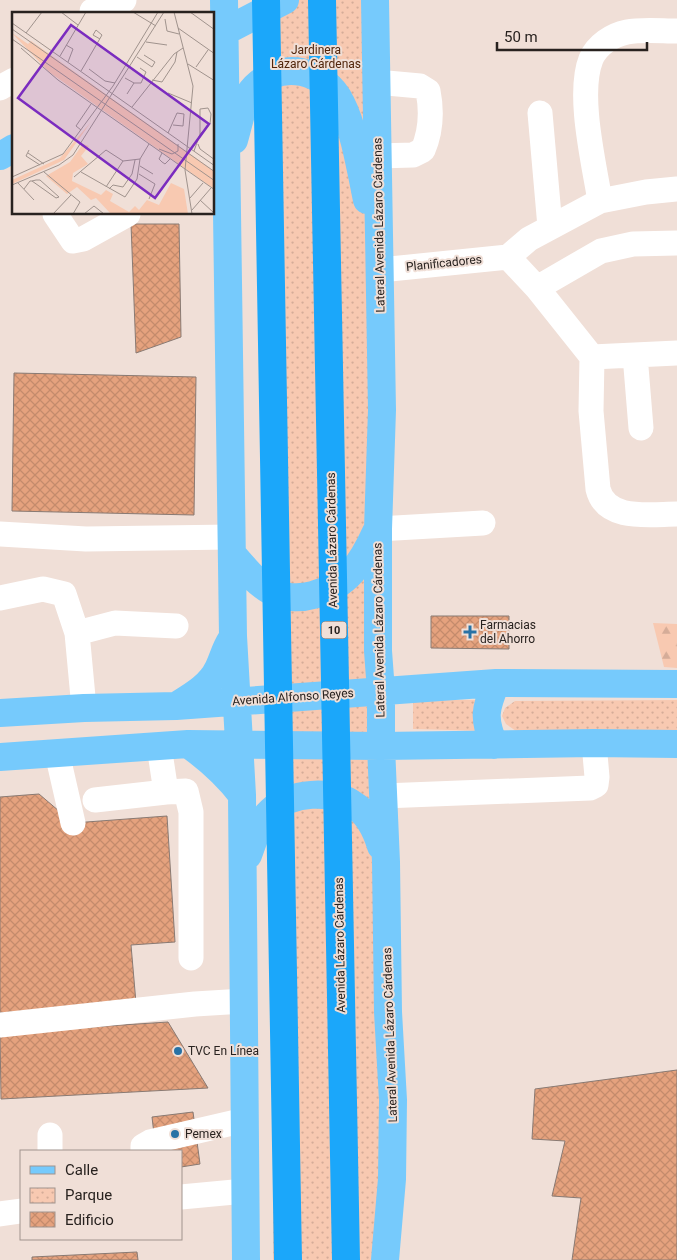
<svg xmlns="http://www.w3.org/2000/svg" width="677" height="1260" font-family="Roboto,sans-serif">
<style>
.forest{fill:url(#forest-firs)}
.park{fill:url(#park-dots)}
.building{fill:url(#building-cross-hatch);stroke:#897a73}
.lines{fill:none;stroke-linecap:round;stroke-linejoin:round}
.minor{stroke:#fff;stroke-width:25}
.major{stroke:#76cafc;stroke-width:28}
.highway{stroke:#1ba7fa;stroke-width:28}
.poi-dot{fill:#2872a5;stroke:#f0dfd7;stroke-width:2}
.labels{text-anchor:middle;stroke-width:4;stroke-linejoin:round;paint-order:stroke}
.shield{fill:#f0dfd7;stroke:#645b56;stroke-width:1}
.shield-label{font-size:11px;font-weight:bold;fill:#28221f}
.park-label{font-size:12px;fill:#50250b;stroke:#f0dfd7}
.street-label{font-size:12px;fill:#28221f;stroke:#f0dfd7}
.poi-label{font-size:12px;fill:#28221f;stroke:#f0dfd7;text-anchor:start}
.inset-road{fill:none;stroke:#a0938d;stroke-width:1}
.view{fill:#7b2cbf;fill-opacity:0.15;stroke:#7b2cbf;stroke-width:2.5}
.inset-edge{fill:none;stroke:#28221f;stroke-width:2.5}
</style>
<defs>
<pattern id="forest-firs" width="22" height="20" patternUnits="userSpaceOnUse" patternTransform="scale(1.25)"><rect width="22" height="20" fill="#f8c9b1"/><path d="M5 1l3.5 6h-7zM16 11l3.5 6h-7z" fill="#d5ac98"/></pattern>
<pattern id="park-dots" width="8" height="8" patternUnits="userSpaceOnUse" patternTransform="scale(1.25)"><rect width="8" height="8" fill="#f8c9b1"/><path d="M2 2h.1M6 6h.1" fill="none" stroke="#d5ac98" stroke-width="1.8" stroke-linecap="round"/></pattern>
<pattern id="building-cross-hatch" width="8" height="8" patternUnits="userSpaceOnUse" patternTransform="scale(1.25)"><rect width="8" height="8" fill="#e5a27e"/><path d="M0 0l8 8M0 8l8-8" fill="none" stroke="#c48b6c"/></pattern>
</defs>
<rect width="100%" height="100%" fill="#f0dfd7"/>
<path class="forest" d="M653 623 677 624V668L664 667Z"/>
<path class="park" d="M258 0H373L382 1193 374 1260H273V1068Z
M413 700H483L485 731 413 729Z
M677 700V731H516L506 724 502 716 505 708 515 701Z"/>
<path class="building" d="M131 224H179L181 337 136 353Z
M14 373 196 377 194 515 12 511Z
M431 616H509V649L431 648Z
M39 794 73 823 167 816 175 942 131 945 136 1003 0 1013V797Z
M168 1022 208 1088 1 1099 0 1033Z
M677 1070V1260H572L581 1198 552 1196 565 1141 532 1139 535 1089Z
M193 1112 200 1164 181 1167V1151H156L152 1117Z
M137 1252 138 1260H32V1257Z"/>
<g class="lines">
<path class="minor" d="M92 14V11L124 0
M376 82 420 86 428 91C432 111 431 131 423 150L413 155 378 156
M0 88 14 80
M540 113 550 227
M600 201C594 163 577 94 591 59 597 45 612 35 627 32 641 29 662 31 677 31
M55 214 73 241 83 239 128 214
M508 257 537 288 592 357 591 411 598 489C606 522 651 514 677 514
M508 257 529 239 600 201 646 192 677 189
M380 270 508 257
M537 288 601 251 633 244 677 243
M635 355 641 428
M592 357 677 353
M378 529 483 523
M0 534 86 539 232 537
M0 598 43 589 64 594 77 633
M84 708 77 633 115 623 176 626
M159 746 166 792 186 791 191 812V958
M57 753 73 823
M383 796 590 788 596 785 597 777 594 743
M95 800 166 792
M0 1025 195 1004 244 1001
M50 1135V1151
M143 1151V1146L150 1142 245 1120
M181 1197 245 1191
M0 1214 21 1211"/>
<path class="major" d="M224 0 233 636 242 795 246 1260
M375 0 382 410 378 529V651L381 691V746L386 862 388 1012 393 1100 392 1179 385 1260
M214 37 285 0
M234 140C239 124 242 100 255 87 282 59 325 70 341 103 354 128 361 171 367 200
M0 156 14 148
M232 554C244 567 255 582 271 591 283 598 299 599 313 595 347 586 362 563 376 532
M176 706C192 696 210 686 218 669 223 659 225 649 231 640
M0 713 84 708 176 706 496 683 677 684
M188 744C209 759 226 774 242 795
M494 745C483 718 485 709 496 683
M0 757 188 744 381 746 594 743 677 744
M248 855C254 839 258 823 271 811 291 792 331 789 354 805 369 814 376 830 381 846"/>
<path class="highway" d="M266 0 288 1260
M322 0 346 1260"/>
</g>
<g class="poi-dot">
<path d="M467.5 624.5h5v5h5v5h-5v5h-5v-5h-5v-5h5z"/>
<circle cx="178" cy="1051" r="5"/>
<circle cx="175" cy="1134" r="5"/>
</g>
<g class="labels">
<rect class="shield" x="321.5" y="621.5" width="25" height="17" rx="4"/>
<g class="shield-label">
<text x="334" y="634">10</text>
</g>
<g class="park-label">
<text x="316" y="54">Jardinera<tspan x="316" dy="14">Lázaro Cárdenas</tspan></text>
</g>
<g class="street-label">
<text transform="translate(379 225) rotate(-91)" y="4">Lateral Avenida Lázaro Cárdenas</text>
<text transform="translate(444 263) rotate(-6)" y="4">Planificadores</text>
<text transform="translate(332 540) rotate(-91)" y="4">Avenida Lázaro Cárdenas</text>
<text transform="translate(379 630) rotate(-91)" y="4">Lateral Avenida Lázaro Cárdenas</text>
<text transform="translate(293 697) rotate(-4)" y="4">Avenida Alfonso Reyes</text>
<text transform="translate(340 945) rotate(-91)" y="4">Avenida Lázaro Cárdenas</text>
<text transform="translate(390 1035) rotate(-92)" y="4">Lateral Avenida Lázaro Cárdenas</text>
</g>
<g class="poi-label">
<text x="480" y="629">Farmacias<tspan x="480" dy="14">del Ahorro</tspan></text>
<text x="188" y="1055">TVC En Línea</text>
<text x="185" y="1138">Pemex</text>
</g>
</g>
<g transform="translate(12 12)">
<rect width="202" height="202" fill="#f0dfd7"/>
<path d="M71 132 77 134 69 144 76 152 61 161 60 169 89 183 94 178 101 182 98 189 117 200 123 194 127 198 135 188 147 193 159 171 172 177 176 202H99L84 186 79 188 65 175 55 182 34 164 58 150Z" fill="#f8c9b1"/>
<path d="M0 21 16 32 19 29 202 159V177L37 60ZM79 110 52 148 0 172V168L48 146Z" fill="#f8c9b1"/>
<path class="inset-road" d="M49 0 66 13M121 0 144 14M162 0 181 74 173 158 180 202M178 0 203 18M153 7 155 19 167 22M0 11 203 154M166 16 203 42M0 17 203 160M14 21 30 0M0 27 203 169M134 30 155 33M54 33 61 37 56 50M9 36 46 68 203 178M48 44 74 0M125 45 140 55 143 50 132 43M176 52 203 69M184 55 196 38M77 57 93 69 103 71M69 59 72 54 90 23 84 18 81 23 88 27M113 66 122 71 115 82M140 68 150 70 163 50 165 40M122 71H129L134 60 128 56M156 81 180 91M120 95 162 42 171 36M69 118 64 114 79 92M156 121 165 101 172 102 171 114 161 113M186 132 188 137 203 148M147 137 160 142 166 139V132M17 138 14 144 28 153M182 139 188 122V97L196 96 199 102 198 112 188 122M16 141 32 152M150 141 147 147 150 150 153 152 158 147M128 154 141 162M32 160 68 190 61 202M69 160 113 185 125 167 128 147 137 132M127 162 143 172 137 187M0 165 51 142 101 74 146 0M62 165 94 138 111 149 128 147M6 171 22 188M0 173 47 153 61 143 152 0M94 175 111 149M12 177 18 169H20L24 168H28L47 185 44 186 20 169M97 177 101 173 111 175 120 162 123 148M178 186 191 171M188 188 202 201M180 198 199 176M41 202 59 183M72 202 82 194 92 202"/>
<path class="view" d="M59 13 197 112 143 186 6 86Z"/>
<rect width="202" height="202" class="inset-edge"/>
</g>
<rect x="20" y="1150" width="162" height="90" fill="#f0dfd7" stroke="#a0938d"/>
<rect x="30" y="1166" width="25" height="8" fill="#76cafc" stroke="#a0938d"/>
<text x="65" y="1175" font-size="15" fill="#28221f">Calle</text>
<rect x="30" y="1188" width="25" height="15" fill="url(#park-dots)" stroke="#a0938d"/>
<text x="65" y="1200" font-size="15" fill="#28221f">Parque</text>
<rect x="30" y="1212" width="25" height="15" fill="url(#building-cross-hatch)" stroke="#a0938d"/>
<text x="65" y="1225" font-size="15" fill="#28221f">Edificio</text>
<path d="M497 42v8h150v-8" fill="none" stroke="#28221f" stroke-width="2.5"/>
<text x="504" y="42" font-size="15" fill="#28221f" stroke="#f0dfd7" stroke-width="4" paint-order="stroke">50 m</text>
</svg>
